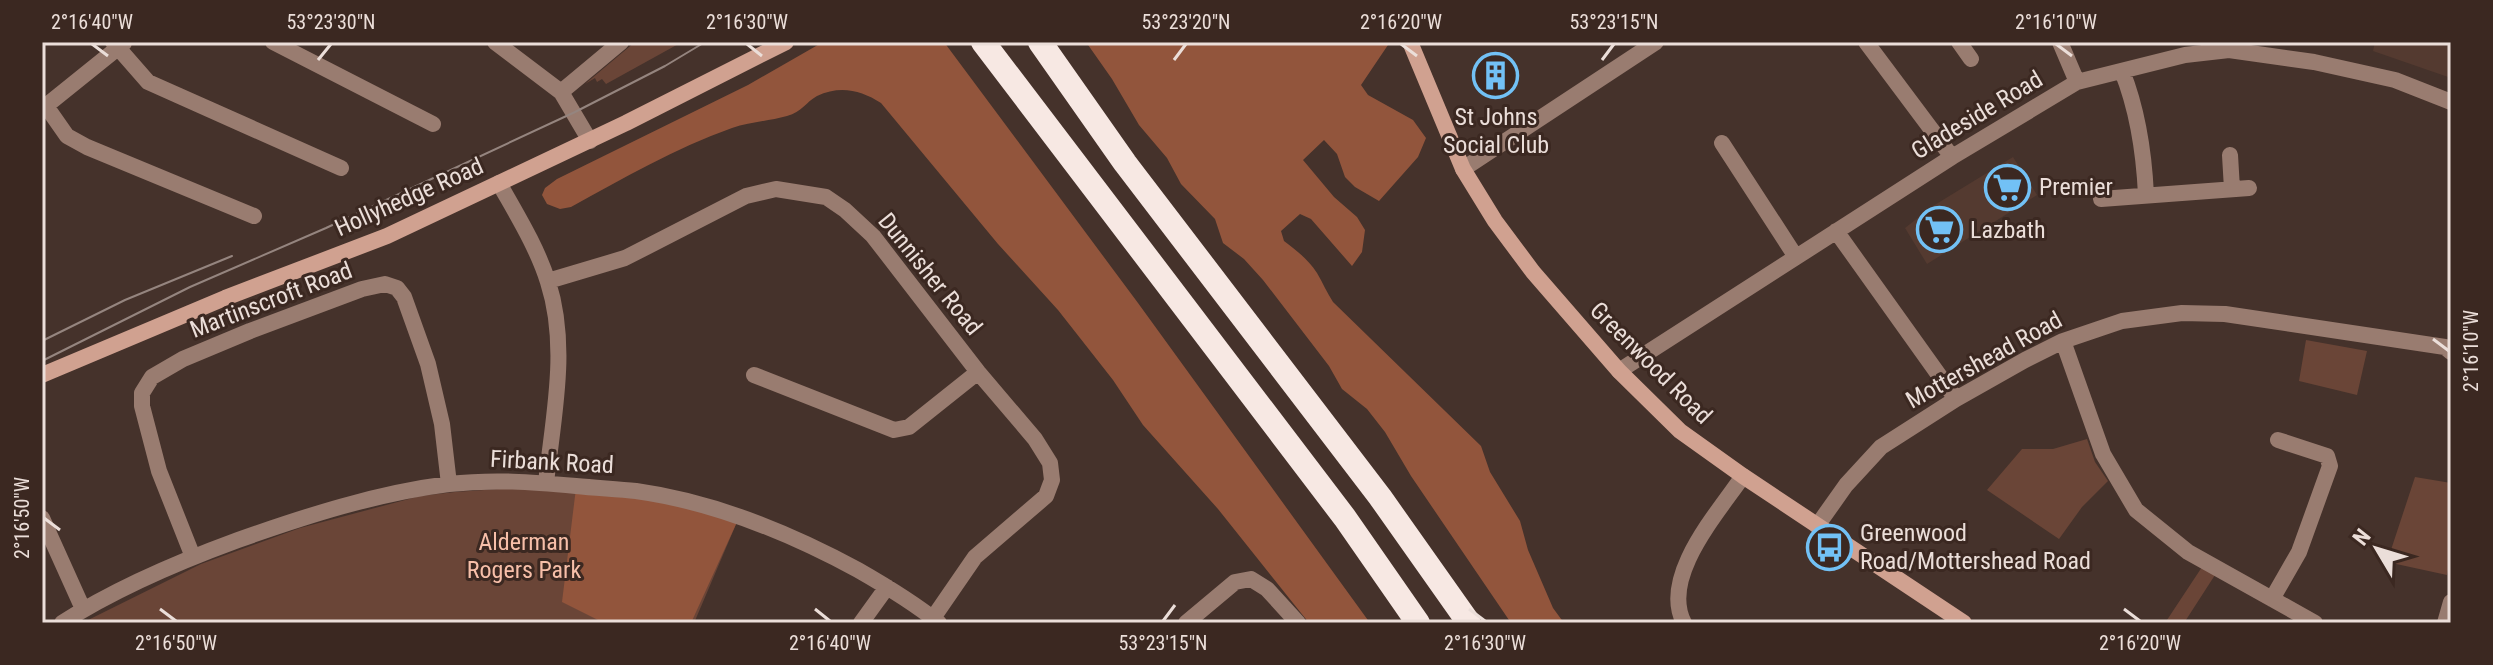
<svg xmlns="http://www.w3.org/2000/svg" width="2493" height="665" font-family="'Roboto Condensed',sans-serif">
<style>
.built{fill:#543a30}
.green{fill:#6a4537}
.forest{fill:#92553c}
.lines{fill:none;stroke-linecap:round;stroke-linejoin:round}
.street{stroke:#997c70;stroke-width:16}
.secondary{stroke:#d0a190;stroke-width:16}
.highway{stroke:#f7e8e3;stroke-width:24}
.tram{stroke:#95857f;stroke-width:2}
.ticks{fill:none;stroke:#ebded9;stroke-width:3}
.labels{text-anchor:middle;stroke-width:6;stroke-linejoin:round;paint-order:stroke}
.street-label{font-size:24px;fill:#ebded9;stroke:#3b2821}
.poi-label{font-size:24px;fill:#ebded9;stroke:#3b2821;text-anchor:start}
.park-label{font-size:24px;fill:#f7bfa9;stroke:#3b2821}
.neatline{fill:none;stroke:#ebded9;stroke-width:3}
.ticks-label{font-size:20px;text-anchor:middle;fill:#ebded9}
</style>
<rect width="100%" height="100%" fill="#45322b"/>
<path class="built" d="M2375 42H2451V78L2373 51Z
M2013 157 2037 195 1927 264 1905 228 1933 206Z"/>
<path class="green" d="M635 42H682L606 84 602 79 597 82 595 78 585 84Z
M2306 340 2367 351 2357 395 2299 381Z
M2087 439 2095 462 2108 481 2082 507 2059 539 1987 490 2022 449H2053Z
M2415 477 2451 483V552L2447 575 2387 562Z
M541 486 737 522 694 623H82L201 564 300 528 420 496 455 492Z
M2202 567 2215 575 2184 623H2165Z"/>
<path class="forest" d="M823 42H944L1138 303 1370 623H1309L1218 509 1143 425 1113 380 1058 310 998 244 881 103C861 90 840 85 817 96 806 102 802 112 787 116 769 121 750 122 732 128 675 148 624 178 571 207L560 209 547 204 542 195 545 188 557 179 748 85Z
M1086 42H1314L1315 45 1320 42H1390L1361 85 1368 95 1413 120 1426 138 1418 157 1379 201 1355 187 1345 177 1337 154 1324 140 1303 160 1334 197 1357 217 1365 230 1362 252 1352 266 1311 219 1300 214 1281 231 1284 241C1297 251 1308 259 1317 273 1323 283 1327 293 1333 302L1481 446 1490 472 1520 521 1528 550 1553 608 1564 623H1511L1411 476 1385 432 1367 409 1342 389 1329 366 1263 280 1244 259 1223 243 1215 219 1181 184 1167 158 1139 125 1112 79Z
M576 488 662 500 737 522 691 623H604L562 602Z"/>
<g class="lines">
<path class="street" d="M113 42 148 82 341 168
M273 42 433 124
M495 42 561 92 590 141
M1866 42 1952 157
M1959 42 1971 59
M2060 42 2077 82
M2122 71C2138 111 2144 152 2146 195
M561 92 621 42
M46 106 67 136 87 147 254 216
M42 109 124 43
M1722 143 1796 257
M2230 155 2232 189
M1463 169 1656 42
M499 183C517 215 537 247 548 282 569 347 553 417 546 483
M2101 199 2249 188
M1836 231 1956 399
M548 281 625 258 746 196 776 189 826 197 845 210 873 236 978 372 1035 439 1050 463 1052 480 1046 496 975 557 933 618
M2063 341 2103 454 2136 510 2188 552 2315 623
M1619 371 1952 157 2077 82 2185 55 2229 50 2314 62 2395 80 2451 102
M754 375 894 430 909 427 978 372
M42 518 83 609
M1817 526 1846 485 1881 447 1956 399 2025 360 2063 341 2122 321 2182 313 2225 314 2445 347 2451 352
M193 557 159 471 142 406V393L152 377 183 359 250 331 362 289 385 284 397 288 404 297 428 364 442 424 449 484
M2272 599 2299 552 2330 466 2327 456 2278 440
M62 623C116 588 178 562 238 540 306 516 377 493 449 484 493 479 532 482 576 486 596 488 616 489 636 491 715 502 788 532 858 570 886 586 914 603 939 623
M861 623 887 587
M1186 623 1235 582 1251 579 1267 589 1298 623
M1684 623C1660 577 1717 514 1743 476
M2445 623 2451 602"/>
<path class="secondary" d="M1410 42 1463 169 1495 221 1533 272 1619 371 1680 431 1743 476 1964 623
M42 375 225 298 387 236 626 123 786 42"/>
<path class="highway" d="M983 42 1345 518 1418 623
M1040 42 1125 163 1380 497 1469 623"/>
<path class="tram" d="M42 341 125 300 232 256
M42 361 190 287 326 228 575 112 665 66 705 42"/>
</g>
<path class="ticks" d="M92 44 108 56M747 44 762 56M1401 44 1417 56M2056 44 2072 56M318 60 331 44M1174 60 1186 44M1602 60 1614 44M2433 339 2449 351M44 518 60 530M160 609 176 621M815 609 830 621M1469 609 1485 621M2124 609 2140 621M1163 621 1175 605"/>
<defs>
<symbol id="building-ring" viewBox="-11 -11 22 22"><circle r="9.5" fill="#3b2821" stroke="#72c1f5" stroke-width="1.5"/><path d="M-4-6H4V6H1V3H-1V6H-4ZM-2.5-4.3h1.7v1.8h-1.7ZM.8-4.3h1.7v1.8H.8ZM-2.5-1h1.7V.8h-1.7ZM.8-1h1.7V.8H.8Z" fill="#72c1f5"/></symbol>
<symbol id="supermarket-ring" viewBox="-11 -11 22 22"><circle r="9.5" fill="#3b2821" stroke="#72c1f5" stroke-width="1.5"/><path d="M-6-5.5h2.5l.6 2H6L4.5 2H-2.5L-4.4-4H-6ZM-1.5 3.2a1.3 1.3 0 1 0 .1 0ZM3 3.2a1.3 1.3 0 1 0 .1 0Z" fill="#72c1f5"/></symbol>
<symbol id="bus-ring" viewBox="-11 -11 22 22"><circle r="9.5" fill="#3b2821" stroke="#72c1f5" stroke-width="1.5"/><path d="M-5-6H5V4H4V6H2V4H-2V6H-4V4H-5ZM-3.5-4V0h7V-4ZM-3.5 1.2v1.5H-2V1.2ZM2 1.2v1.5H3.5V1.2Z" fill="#72c1f5"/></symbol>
</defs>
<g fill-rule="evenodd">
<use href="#building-ring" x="1470" y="50" width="51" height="51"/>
<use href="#supermarket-ring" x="1982" y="162" width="51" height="51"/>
<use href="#supermarket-ring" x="1914" y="204" width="51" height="51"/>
<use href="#bus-ring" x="1804" y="522" width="51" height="51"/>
</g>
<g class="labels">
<g class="street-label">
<text transform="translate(1977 115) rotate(-31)" y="8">Gladeside Road</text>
<text transform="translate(409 197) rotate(-24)" y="8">Hollyhedge Road</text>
<text transform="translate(930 274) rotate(51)" y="8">Dunnisher Road</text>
<text transform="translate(271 300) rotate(-21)" y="8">Martinscroft Road</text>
<text transform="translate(1984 360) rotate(-29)" y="8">Mottershead Road</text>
<text transform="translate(1651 363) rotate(45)" y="8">Greenwood Road</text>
<text transform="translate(552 462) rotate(3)" y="8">Firbank Road</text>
</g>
<g class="poi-label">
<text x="1496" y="125" text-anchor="middle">St Johns<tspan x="1496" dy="28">Social Club</tspan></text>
<text x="2039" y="195">Premier</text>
<text x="1970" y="238">Lazbath</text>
<text x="1860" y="541">Greenwood<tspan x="1860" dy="28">Road/Mottershead Road</tspan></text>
</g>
<g class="park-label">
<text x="524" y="550">Alderman<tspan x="524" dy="28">Rogers Park</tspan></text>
</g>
</g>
<rect width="2493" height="665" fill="none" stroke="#3b2821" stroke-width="88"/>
<g transform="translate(2377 549) rotate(308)" stroke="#3b2821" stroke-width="6" paint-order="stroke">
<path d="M0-6L14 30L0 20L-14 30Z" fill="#ebded9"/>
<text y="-12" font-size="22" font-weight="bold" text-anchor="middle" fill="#ebded9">N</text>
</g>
<rect x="44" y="44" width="2405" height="577" class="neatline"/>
<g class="ticks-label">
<text x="92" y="29">2°16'40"W</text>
<text x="331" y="29">53°23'30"N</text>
<text x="747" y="29">2°16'30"W</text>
<text x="1186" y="29">53°23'20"N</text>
<text x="1401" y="29">2°16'20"W</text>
<text x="1614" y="29">53°23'15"N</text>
<text x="2056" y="29">2°16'10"W</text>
<text transform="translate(2471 351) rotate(-90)" y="7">2°16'10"W</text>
<text transform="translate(22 518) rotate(-90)" y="7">2°16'50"W</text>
<text x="176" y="650">2°16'50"W</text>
<text x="830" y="650">2°16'40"W</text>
<text x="1163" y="650">53°23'15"N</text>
<text x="1485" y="650">2°16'30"W</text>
<text x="2140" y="650">2°16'20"W</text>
</g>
</svg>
